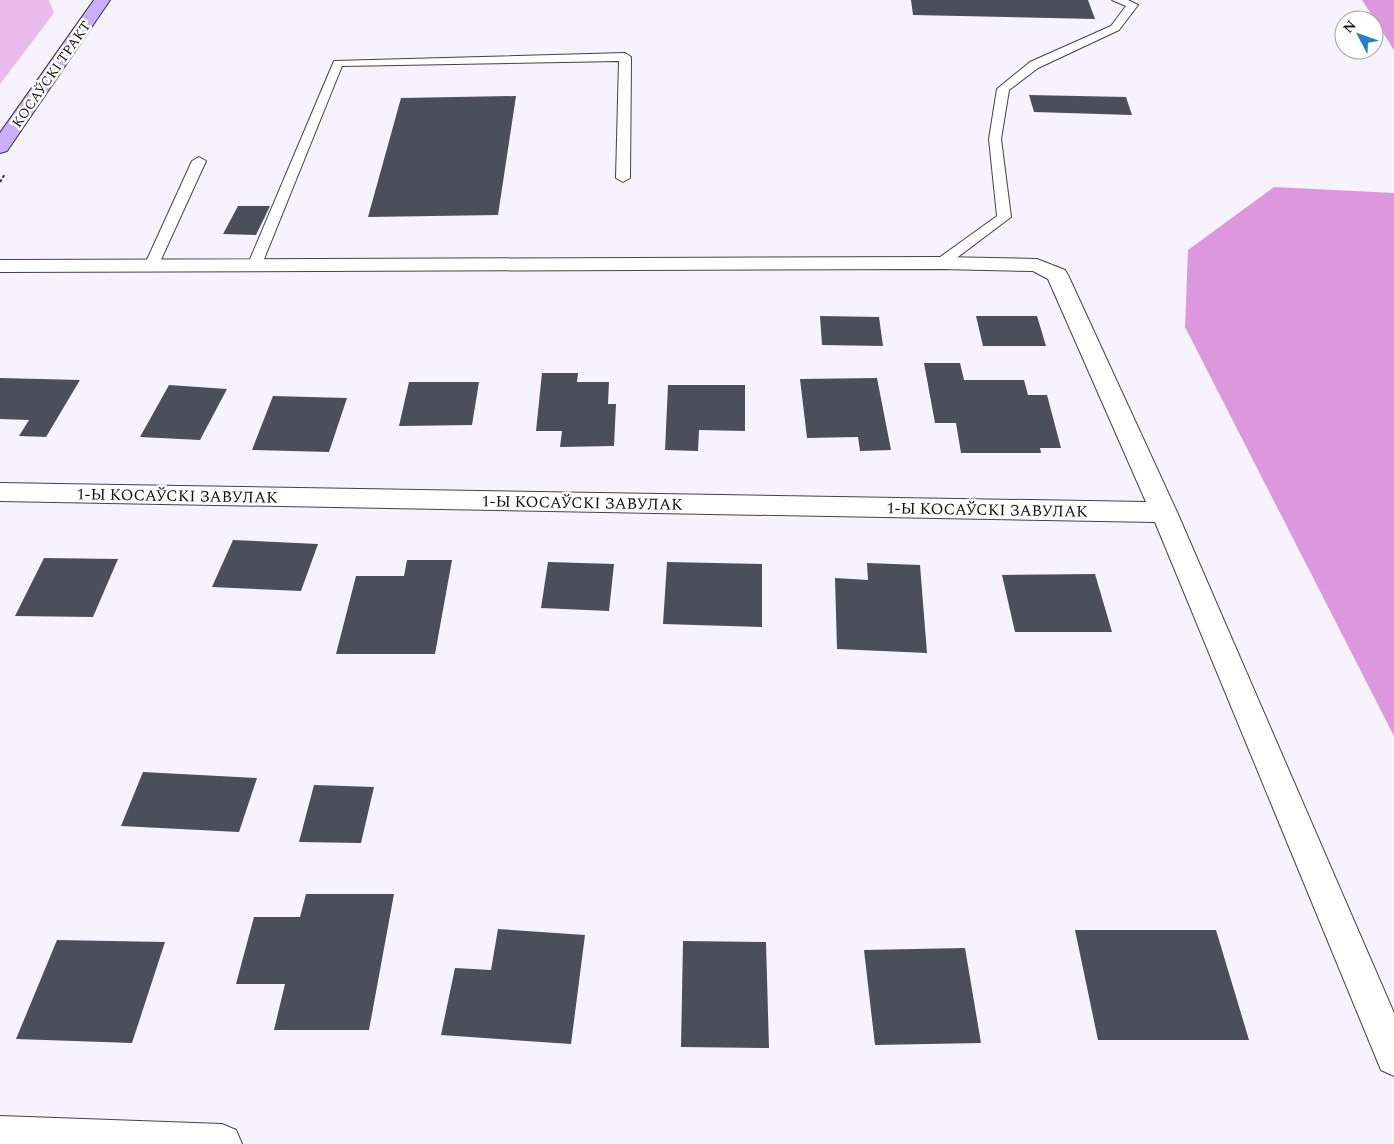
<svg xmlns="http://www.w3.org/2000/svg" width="1394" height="1144" font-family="Spectral,serif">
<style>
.green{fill:#e9baec}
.forest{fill:#dd98dd}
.building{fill:#4c4e59}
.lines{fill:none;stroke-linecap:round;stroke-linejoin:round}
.service-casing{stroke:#434343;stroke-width:2}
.minor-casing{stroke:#434343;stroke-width:2}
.secondary-casing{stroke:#323232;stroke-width:2}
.path{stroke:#323232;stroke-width:2;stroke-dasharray:3 2;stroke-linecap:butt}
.service{fill:#fff;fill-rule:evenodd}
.minor{fill:#fff;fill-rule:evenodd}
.secondary{fill:#caaeff;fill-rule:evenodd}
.labels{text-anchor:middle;stroke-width:5;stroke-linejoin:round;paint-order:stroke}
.far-street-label{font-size:14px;fill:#101010;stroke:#fff}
.street-label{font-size:16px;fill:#101010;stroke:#fff}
</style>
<rect width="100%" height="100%" fill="#f6f3ff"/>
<path class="green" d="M0 0H49L54 13 0 84Z"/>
<path class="forest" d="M1362 0H1394V50Z
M1274 187 1394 193V736L1185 327 1188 250Z"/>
<path class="building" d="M911 0H1088L1095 19 913 15Z
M1029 95 1126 97 1132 115 1034 112Z
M516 96 498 215 368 217 401 98Z
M238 206H270L256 235 223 234Z
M820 316 879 317 883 346 822 345Z
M976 316H1037L1046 346H983Z
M924 363H960L964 380H1024L1028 395H1047L1061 448H1040L1041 453H961L956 423H935Z
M542 373H578L577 382H609L608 404H616L614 446 560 447 562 431H536Z
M0 378 80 380 46 437 19 436 29 420 0 419Z
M877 378 891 450 860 451 858 437 807 438 800 379Z
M409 382H479L472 425 399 426Z
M169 385 227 389 200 440 140 437Z
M668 385H745V431L699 430 698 451 665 450Z
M273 396 347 398 329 452 252 450Z
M233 540 318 544 301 591 212 587Z
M44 558 118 559 93 617 15 616Z
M407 560H452L435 654H336L356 576H404Z
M548 562 614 564 609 611 541 608Z
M667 562 762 564V627L663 624Z
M867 563 920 565 927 653 837 649 835 578 868 580Z
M1095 574 1112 632H1015L1002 575Z
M143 772 257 778 239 832 121 826Z
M314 785 374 787 361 843 299 842Z
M306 894H394L369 1030H274L285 984H236L254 917H300Z
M498 929 585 935 571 1044 441 1035 455 968 491 970Z
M1075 930H1216L1249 1040H1098Z
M57 940 165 942 132 1043 16 1039Z
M683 941 766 942 769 1048 681 1047Z
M965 948 981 1043 875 1045 864 950Z"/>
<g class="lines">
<defs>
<path id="service" d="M1112 0H1128L1138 5 1119 30 1038 68 1009 90 1001 139 1011 217 946 266H936L934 263 936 260 997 216 989 139 997 89 1030 62 1111 26 1126 6Z
M625 53 631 57 630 178 623 182 616 178 619 61 342 66 262 264 260 267H250L248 264 334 61Z
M199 157 206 161 159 264 157 267H147L145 264 192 161Z"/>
<path id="minor" d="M941 257 1037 259 1065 270 1068 275 1177 512 1394 1013V1076L1381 1070 1155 522 0 501V483L1146 502 1048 279 1033 271 941 269 0 272V260Z
M0 1116 222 1124 236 1130 242 1144H0Z"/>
<path id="secondary" d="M94 0H110L7 151 0 153V133Z"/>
</defs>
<use href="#service" class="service-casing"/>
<use href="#minor" class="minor-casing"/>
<use href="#secondary" class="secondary-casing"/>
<path class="path" d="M0 182 5 174"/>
<use href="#service" class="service"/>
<use href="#minor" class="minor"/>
<use href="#secondary" class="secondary"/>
</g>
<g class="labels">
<g class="far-street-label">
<text transform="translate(51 74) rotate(-55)" y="5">КОСАЎСКІ ТРАКТ</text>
</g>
<g class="street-label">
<text transform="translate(177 495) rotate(1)" y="6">1-Ы КОСАЎСКІ ЗАВУЛАК</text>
<text transform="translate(582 502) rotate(1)" y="6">1-Ы КОСАЎСКІ ЗАВУЛАК</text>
<text transform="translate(987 509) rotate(1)" y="6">1-Ы КОСАЎСКІ ЗАВУЛАК</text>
</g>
</g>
<g transform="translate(1359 35) rotate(311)"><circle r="24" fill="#ffffff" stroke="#9f9f9f"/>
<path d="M0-4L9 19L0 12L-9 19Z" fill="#2183c7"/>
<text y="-8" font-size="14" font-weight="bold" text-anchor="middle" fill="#101010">N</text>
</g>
</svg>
